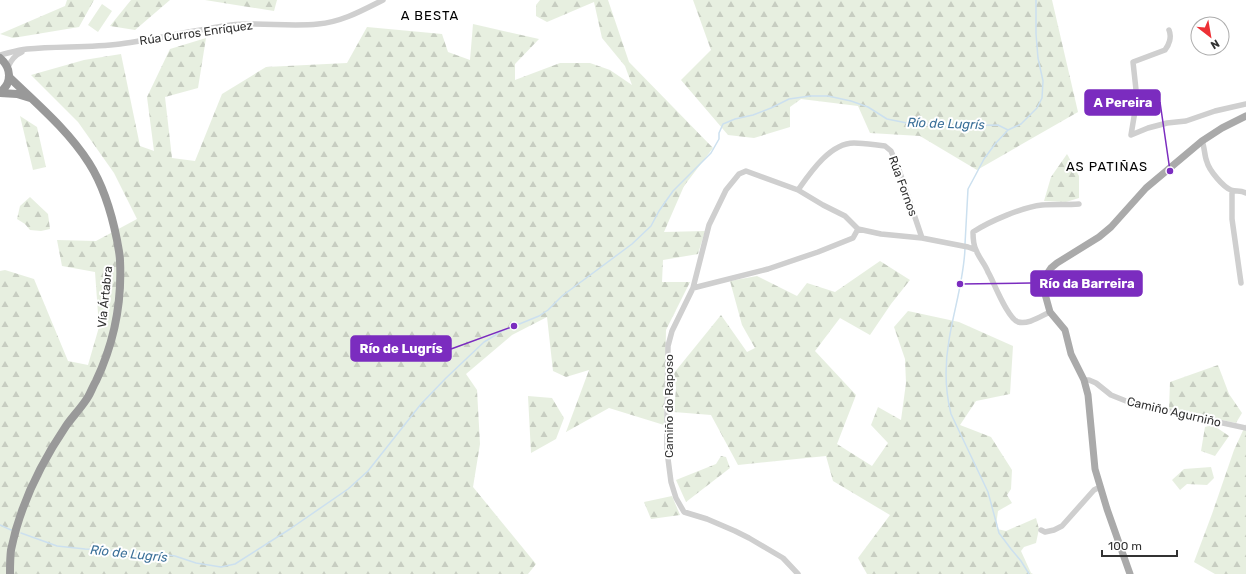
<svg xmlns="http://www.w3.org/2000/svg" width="1246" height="574" font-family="Rubik,sans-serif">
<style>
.grass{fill:#e7efe0}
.forest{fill:url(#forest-firs)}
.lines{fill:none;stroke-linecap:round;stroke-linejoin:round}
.stream{stroke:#cce0ef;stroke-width:1.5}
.minor{stroke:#cfcfcf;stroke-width:5.5}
.major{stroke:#aaa;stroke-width:7}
.highway{stroke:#999;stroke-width:8}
.labels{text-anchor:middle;stroke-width:4;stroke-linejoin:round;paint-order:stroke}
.street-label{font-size:12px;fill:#323232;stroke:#fff}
.neighbourhood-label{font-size:13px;letter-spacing:1px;fill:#000;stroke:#fff}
.water-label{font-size:13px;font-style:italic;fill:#3b7099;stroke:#fff}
.leader{fill:none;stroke:#7b2cbf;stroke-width:1.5}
.callout-dot{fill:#7b2cbf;stroke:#fff;stroke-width:1.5}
.callout{fill:#7b2cbf;stroke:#7b2cbf;stroke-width:1.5}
.callout-label{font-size:13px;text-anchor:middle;font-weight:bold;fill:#fff}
</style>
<defs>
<pattern id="forest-firs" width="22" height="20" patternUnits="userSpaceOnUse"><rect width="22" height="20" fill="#e7efe0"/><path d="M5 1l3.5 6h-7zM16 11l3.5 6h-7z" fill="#c7cdc1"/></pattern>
</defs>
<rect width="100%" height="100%" fill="#fff"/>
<path class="grass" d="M102 4 112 11 98 32 88 25Z"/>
<path class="forest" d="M67 0H94L79 27 13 38 0 34 65 6Z
M131 0H170L135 30 110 26Z
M205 0H277L274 11Z
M540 0H608L629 62 713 148 684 186 664 232 705 231 698 254 663 260 662 282H690L666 330 664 425 609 408 566 432 589 370 566 377 553 371 547 317 512 335 466 374 477 390 480 444 473 487 536 564 528 574H0V271L5 270 34 279 68 361 88 365 99 327 95 272 62 266 57 240 96 241 137 219 114 173 78 122 31 75 84 60 121 54 140 146 154 151 147 97 170 49 206 38 198 88 165 97 172 158 195 161 222 94 266 67 347 63 367 27 442 34 448 52 470 60 473 24 539 39 515 64V80L560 63H590L610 70 632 85 625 66 602 38 594 2 547 22 536 16V5Z
M693 0H1052L1078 112 977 170 920 136 870 133 858 106 801 99 790 107V127L754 138 728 135 681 80 711 50Z
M20 116 37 127 46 167 33 170Z
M1067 154 1079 176V198L1066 202 1044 201 1051 177Z
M30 197 48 214 50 229 41 231 30 230 25 224 17 219 20 206Z
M880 261 910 280 891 304 870 335 840 318 815 351 856 395 837 444 872 466 888 443 871 425 878 407 901 420 906 383 905 359 894 327 908 311 959 322 1013 346 1010 394 976 401 960 425 991 437 1012 470 1011 489 1007 495 1012 503 998 511 996 525 997 529 1006 531 1036 518 1039 529 1036 543 1024 547 1021 551 1031 573 1033 574H867L858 558 890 515 833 481 826 456 738 465 711 415 674 412 676 388 674 373 721 315 747 352 755 348 742 325 730 281 757 276 797 296 807 283 835 292Z
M1218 365 1229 394 1242 413 1236 423 1169 409 1170 382Z
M528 396 552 398 564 418 556 439 531 453Z
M1246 424V574H1215L1194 562 1212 514 1234 450Z
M1213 425 1229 436 1215 456 1201 451 1205 427Z
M721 456 726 457 730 468 686 502 676 480 716 464Z
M1211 467 1214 478 1207 485 1187 484 1180 490 1172 480 1184 469Z
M672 496 680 515 651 519 644 502Z"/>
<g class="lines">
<path class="stream" d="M965 244 968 189 975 176 984 159 995 144 1008 130 1021 124 1037 108 1042 98 1043 81 1038 58 1036 34V0
M965 248C964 279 954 309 949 340 945 363 945 390 951 414L988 492 999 533 1011 549 1021 561 1029 574
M0 525 11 530
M21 533 57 546 85 549 154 553 175 556 196 563 221 567 235 564 290 529 348 489 368 471 421 404 446 378 484 342 502 331 539 316 548 310 562 296 632 244 651 226 659 211 673 191 711 153 719 139V133L723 124 735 119 753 115 771 108 789 99 810 96H828L851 101 868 107 887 119 912 124 937 126 998 125 1008 130"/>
<path class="minor" d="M1169 30C1172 37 1169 45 1165 50L1133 62 1137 99 1131 135 1148 128 1167 123 1186 121 1215 111 1246 104
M0 55C9 53 17 50 27 49 58 46 89 48 120 44 157 39 194 30 231 25 260 22 289 27 318 24 342 22 363 10 383 0
M8 67C11 60 15 55 22 52
M1202 141C1205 148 1204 155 1207 162 1209 170 1223 187 1231 190 1236 192 1240 190 1246 193
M798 190C810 173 830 143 854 143 864 143 875 145 885 146L891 151 899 170 922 238
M1232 191V219L1241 283
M693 288 768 269 818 252 853 238 858 229
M1050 312C1041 316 1028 325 1018 322 1007 318 994 282 988 272 985 264 979 258 976 250 973 244 973 238 973 232 990 221 1023 207 1042 205 1054 204 1067 205 1079 204
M1084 380H1089L1096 383 1111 395 1131 403 1246 428
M1041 530 1045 532 1054 530 1062 526 1094 490 1100 487
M798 574 783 558 749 538 735 531 707 519 684 512 676 498 671 482 667 451V416L668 346 672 331 693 288 709 225 726 190 739 174 746 171 798 190 823 205 845 216 858 229 881 234 922 238 968 247 976 250"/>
<path class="major" d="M1130 574 1107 509 1095 469 1088 395 1084 380 1071 354 1065 330 1050 312 1045 294 1044 283 1047 274 1051 268 1057 263 1099 237 1111 227 1146 188 1202 141 1222 128 1246 116"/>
<path class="highway" d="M0 58C11 67 13 83 0 92
M9 77C37 104 68 130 89 163 103 185 112 215 117 240 118 247 120 254 120 261 122 302 114 343 96 381 93 386 91 392 88 397 82 407 73 416 66 426 41 463 20 505 11 550 10 558 10 566 10 574
M0 93 17 94 30 98"/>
</g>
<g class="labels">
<g class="street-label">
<text transform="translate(196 33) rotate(-8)" y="4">Rúa Curros Enríquez</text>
<text transform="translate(903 186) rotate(70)" y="4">Rúa Fornos</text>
<text transform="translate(105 297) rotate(-84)" y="4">Vía Ártabra</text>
<text transform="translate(669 406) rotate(-90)" y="4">Camiño do Raposo</text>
<text transform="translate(1174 412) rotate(13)" y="4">Camiño Agurniño</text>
</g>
<g class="neighbourhood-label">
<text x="430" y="20">A BESTA</text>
<text x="1107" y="171">AS PATIÑAS</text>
</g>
<g class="water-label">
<text transform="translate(946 123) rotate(2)" y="5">Río de Lugrís</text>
<text transform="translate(129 553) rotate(6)" y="5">Río de Lugrís</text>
</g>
</g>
<path class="leader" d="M1170 171L1160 102M960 284L1031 283M514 326L451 349"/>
<g class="callout-dot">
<circle cx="1170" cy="171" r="4"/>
<circle cx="960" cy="284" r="4"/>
<circle cx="514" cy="326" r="4"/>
</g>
<g class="callout">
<rect x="1085" y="90" width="75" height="25" rx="4"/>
<rect x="1031" y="271" width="111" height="25" rx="4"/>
<rect x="351" y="336" width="100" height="25" rx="4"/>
</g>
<g class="callout-label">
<text x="1123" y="107">A Pereira</text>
<text x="1087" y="288">Río da Barreira</text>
<text x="401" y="353">Río de Lugrís</text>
</g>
<g transform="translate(1210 36) rotate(149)"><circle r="19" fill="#ffffff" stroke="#adadad"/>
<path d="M0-3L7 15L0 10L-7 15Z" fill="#ed3035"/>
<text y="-6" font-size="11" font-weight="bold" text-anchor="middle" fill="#323232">N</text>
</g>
<path d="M1102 550v6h75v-6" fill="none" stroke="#323232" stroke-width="2"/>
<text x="1108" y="550" font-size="12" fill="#323232" stroke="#ffffff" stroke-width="3" paint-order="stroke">100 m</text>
</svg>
